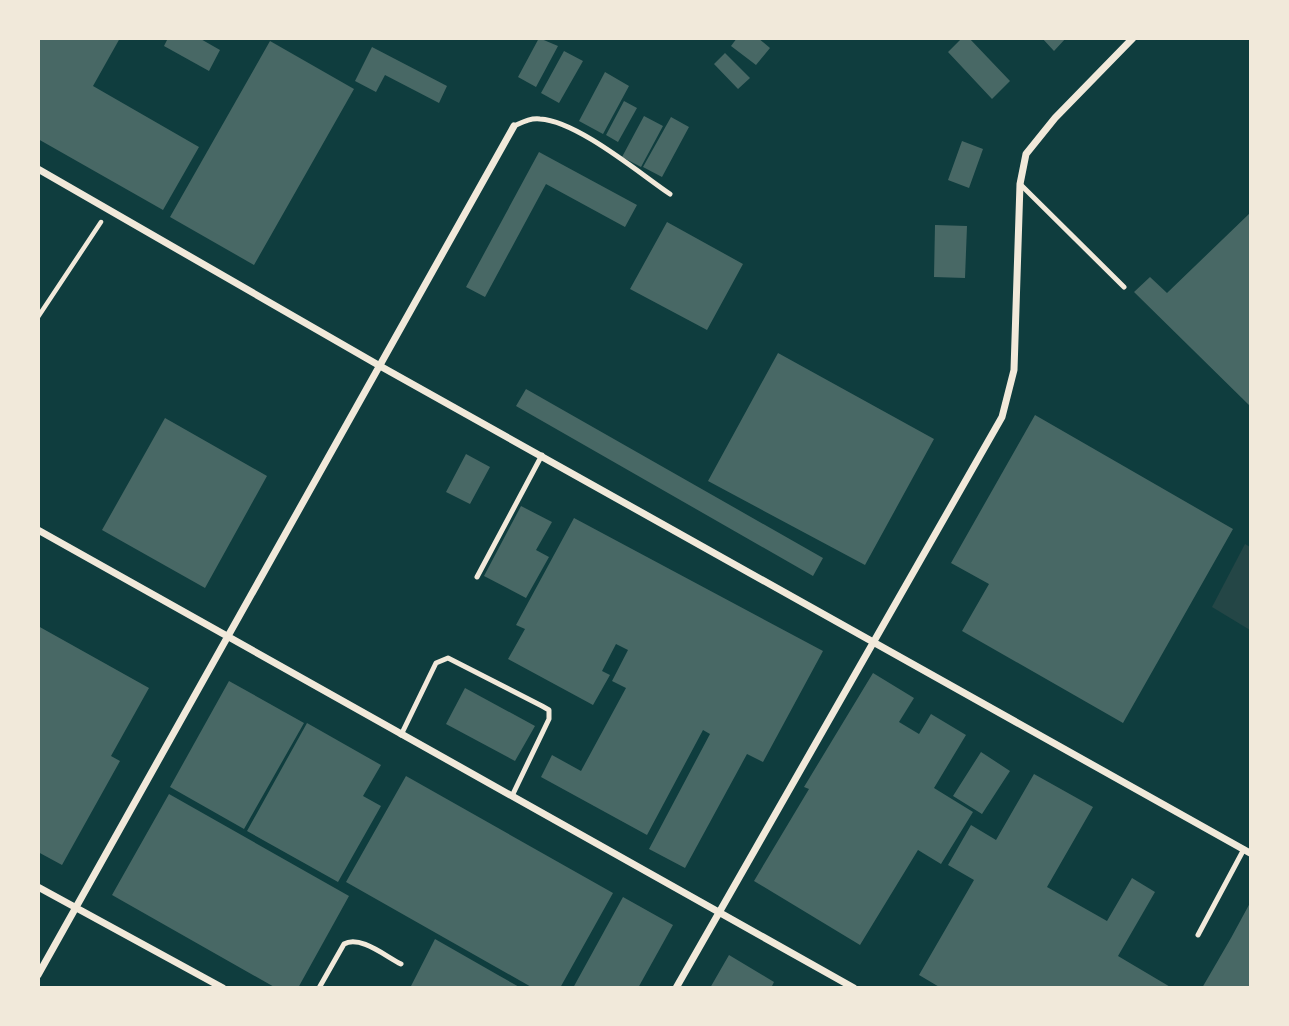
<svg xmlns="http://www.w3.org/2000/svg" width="1289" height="1026" font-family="Mulish,sans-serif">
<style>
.green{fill:#244646}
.building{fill:#486865}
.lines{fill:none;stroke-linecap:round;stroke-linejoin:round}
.path{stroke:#f1e9da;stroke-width:4.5}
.service{stroke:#f1e9da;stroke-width:5}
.minor{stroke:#f1e9da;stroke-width:7}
</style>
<rect width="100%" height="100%" fill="#0f3d3e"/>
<path class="green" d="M1245 544 1250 547V630L1212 607Z"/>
<path class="building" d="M38 38H120L93 86 199 147 163 210 38 139Z
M168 38H199L220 50 209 71 164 46Z
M539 38 558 46 536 87 518 77Z
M737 38H758L770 48 756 65 731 46Z
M962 38H969L1010 81 992 99 948 52Z
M1042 38H1066L1054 51Z
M270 41 354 89 254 265 170 217Z
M372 47 447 86 439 103 385 75 376 92 355 81Z
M564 51 583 61 559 103 541 93Z
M725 53 750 78 738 89 714 64Z
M605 72 629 86 603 134 579 121Z
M624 101 637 108 618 142 606 135Z
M644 116 663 126 641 167 622 157Z
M671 117 689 127 662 177 643 167Z
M962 141 983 149 969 188 948 180Z
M539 152 637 205 625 227 546 184 485 297 466 287Z
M1250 213V406L1134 292 1150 277 1167 293Z
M667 222 743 264 707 330 630 289Z
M935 225 967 226 965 278 934 277Z
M778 353 934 439 865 565 708 481Z
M526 389 823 558 813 576 516 406Z
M1035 415 1233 529 1123 723 962 631 989 584 951 563Z
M165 418 267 476 205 588 102 530Z
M466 454 490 467 470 504 446 492Z
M521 506 552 522 536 550 549 557 526 598 484 576Z
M574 518 823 651 763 762 747 754 685 868 649 849 710 734 703 730 647 835 541 777 552 755 581 771 626 688 612 681 628 650 616 644 602 671 610 675 593 705 508 659 525 629 516 625Z
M38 626 149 688 111 756 120 761 62 865 38 852Z
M873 673 914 698 899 722 919 734 931 714 966 735 934 788 973 812 941 864 918 850 860 945 754 881 809 789 804 787Z
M229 681 304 723 244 829 170 787Z
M465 688 535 726 515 761 446 724Z
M307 723 381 765 363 796 381 806 338 882 247 831Z
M981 752 1010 771 982 814 953 796Z
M1034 774 1093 807 1047 887 1107 921 1132 878 1155 892 1118 956 1172 988H941L919 975 974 880 948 865 971 825 996 840Z
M406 776 613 893 560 988H533L346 882Z
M169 794 349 896 298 988H276L112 895Z
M623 897 673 925 638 988H573Z
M1250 903V988H1202L1231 938Z
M435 939 498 975 521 988H410Z
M729 955 774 982 771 988H710Z"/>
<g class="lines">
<path class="path" d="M38 317 101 222"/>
<path class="service" d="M514 126C523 122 530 118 540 119 577 121 639 173 670 194
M1020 184 1124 287
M477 577 542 455
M401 735 436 663 448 658 542 706 549 710V719L512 796
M1198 935 1244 849
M319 988 344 944C360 935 385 956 401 964"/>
<path class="minor" d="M38 169 380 366 1250 853
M38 530 854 988
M38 887 223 988
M38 975 514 126
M676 988 1002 417 1014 370 1020 184 1026 154 1055 118 1133 38"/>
</g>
<rect width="1289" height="1026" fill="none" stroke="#f1e9da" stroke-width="80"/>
</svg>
